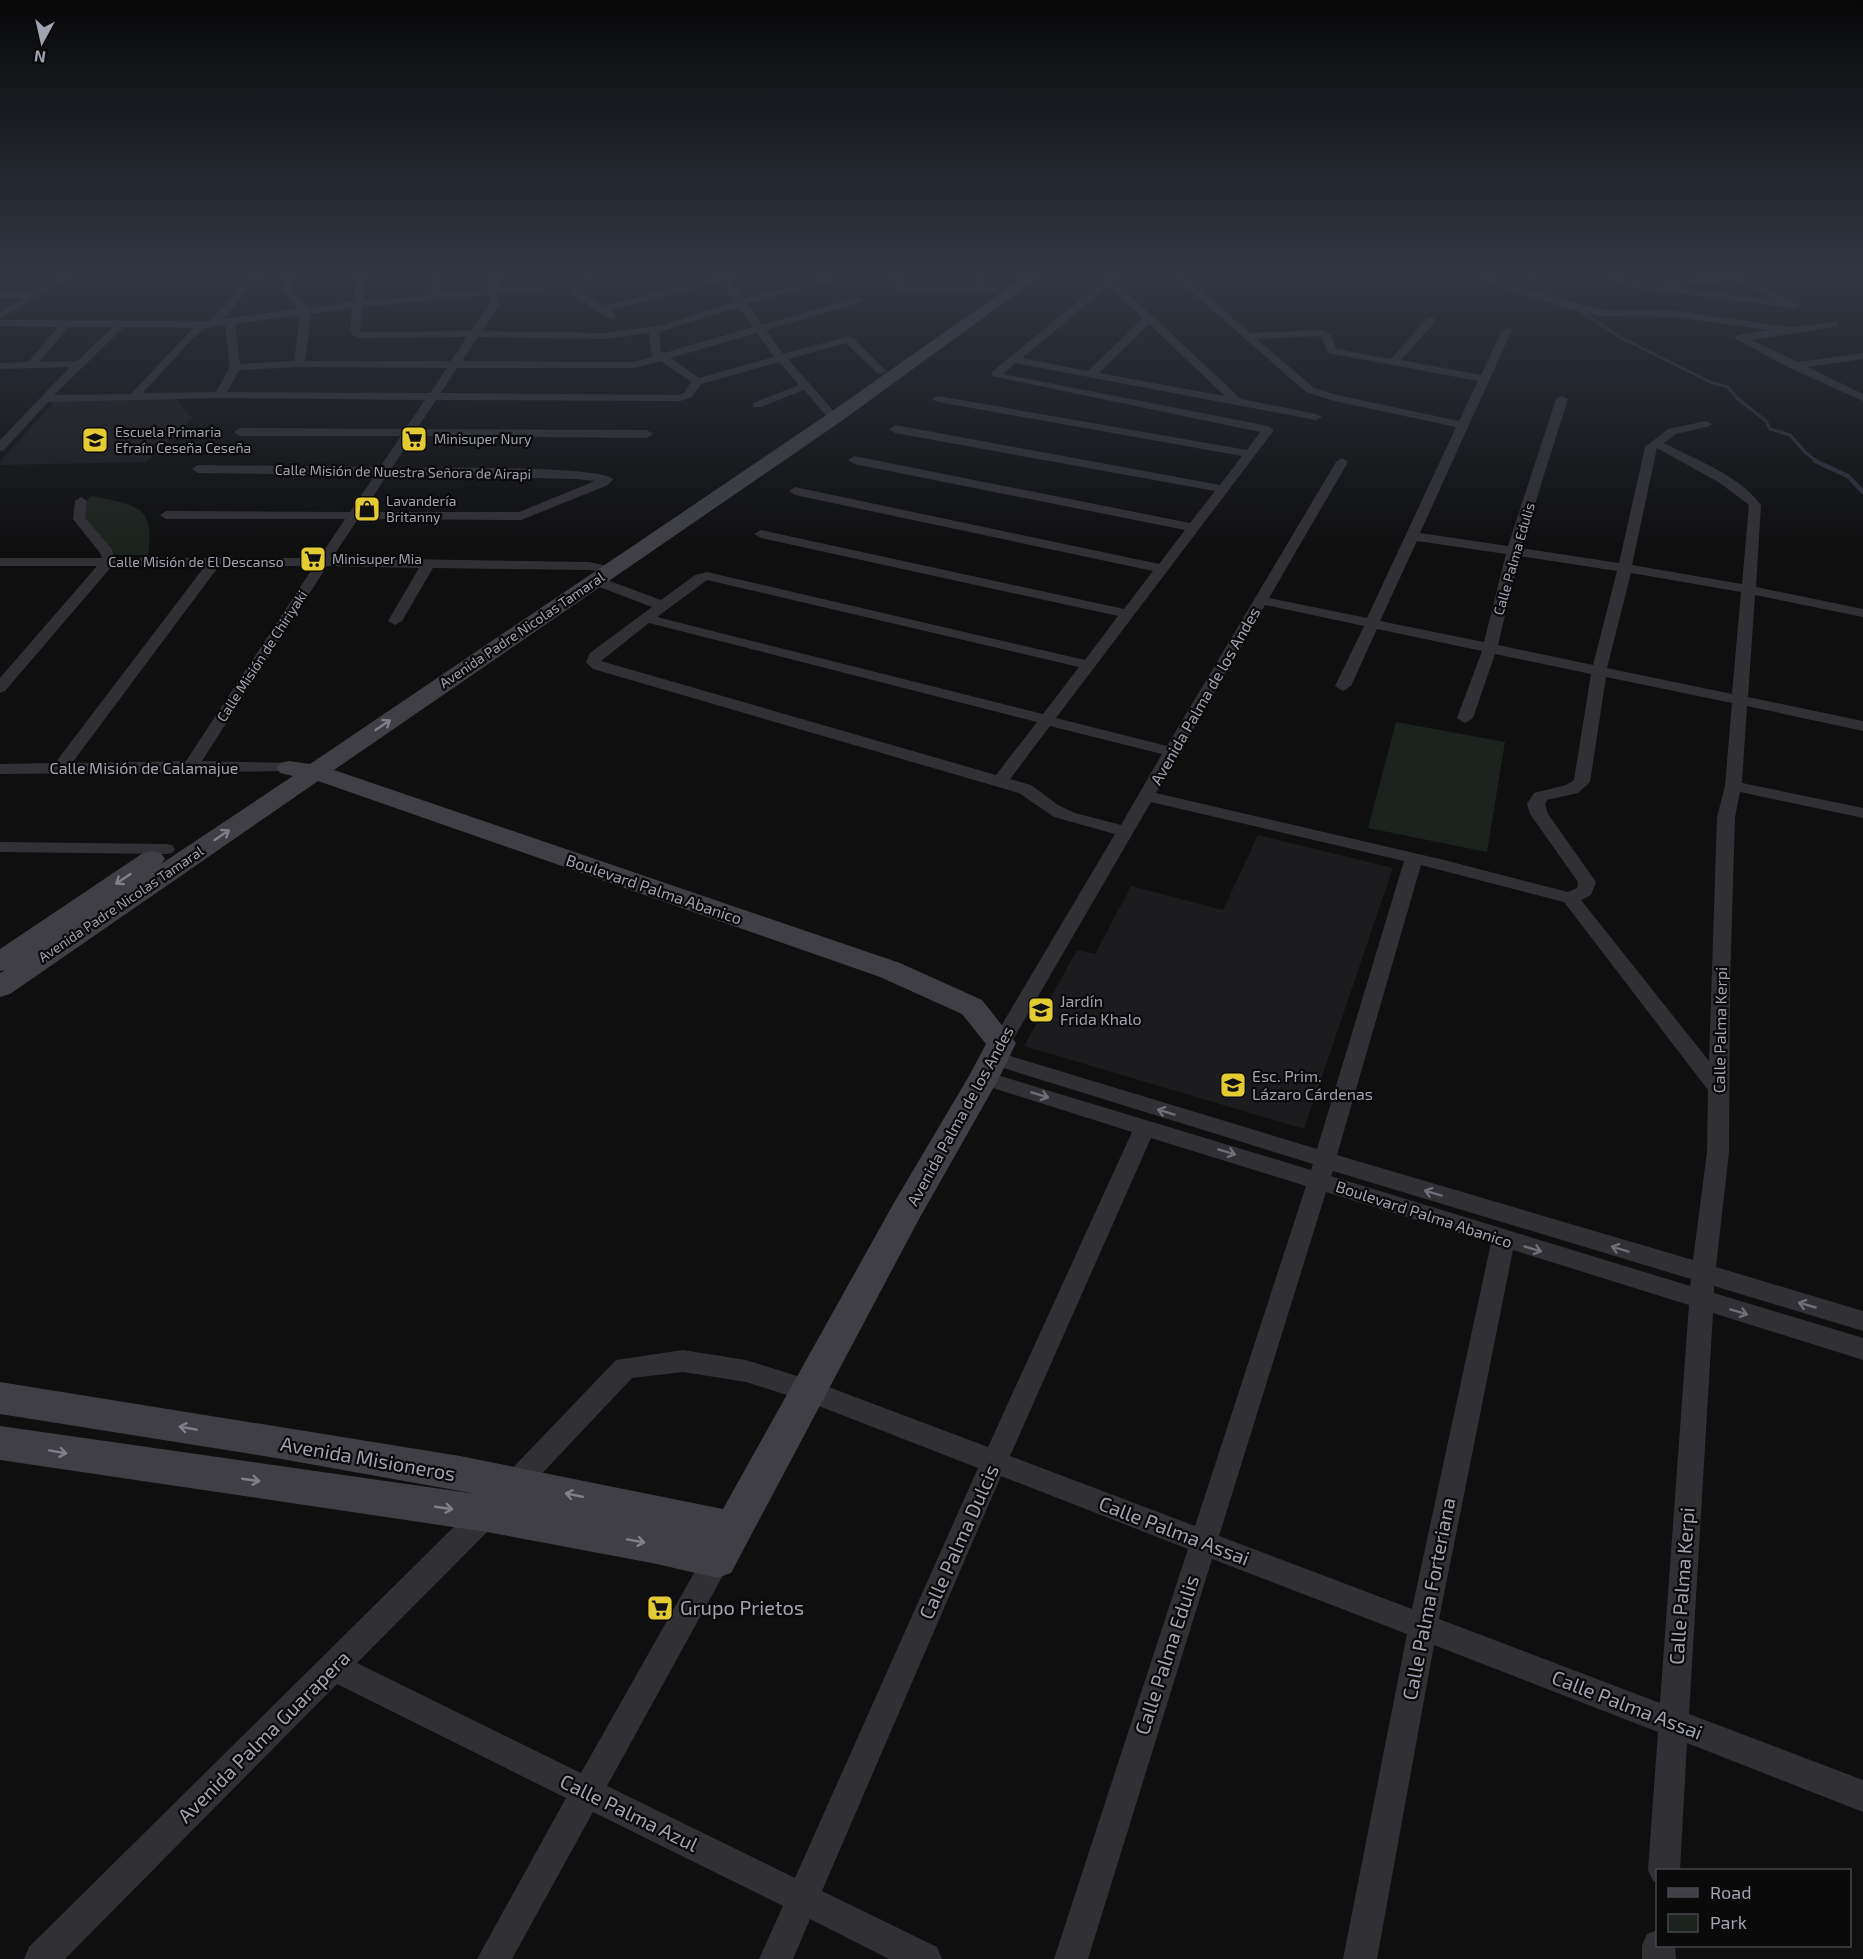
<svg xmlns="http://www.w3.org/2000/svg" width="1863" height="1959" font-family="'Exo 2',sans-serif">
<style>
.built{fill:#1c1b1d}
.green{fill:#1c231e}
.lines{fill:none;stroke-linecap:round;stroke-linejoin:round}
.stream-far1{stroke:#2a2f38;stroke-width:3}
.stream{stroke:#2a2f38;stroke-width:4.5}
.street{fill:#313035;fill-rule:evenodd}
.secondary{fill:#3f3f45;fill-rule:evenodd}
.oneway{stroke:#7f808b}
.oneway2{stroke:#6f6f79}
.labels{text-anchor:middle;stroke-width:4.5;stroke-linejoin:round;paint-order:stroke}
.far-poi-label{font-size:14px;fill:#a1a3b0;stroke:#0a0a0b;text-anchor:start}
.far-street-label{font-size:14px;fill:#a1a3b0;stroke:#0a0a0b}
.street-label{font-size:16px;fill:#a1a3b0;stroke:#0a0a0b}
.poi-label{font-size:16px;fill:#a1a3b0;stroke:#0a0a0b;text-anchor:start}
.near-street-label{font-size:20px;fill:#a1a3b0;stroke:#0a0a0b}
.near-poi-label{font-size:20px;fill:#a1a3b0;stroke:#0a0a0b;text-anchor:start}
</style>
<rect width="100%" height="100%" fill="#0f0f10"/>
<path class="built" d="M174 397 192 418 146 462 0 465V461L55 401Z
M1258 835 1393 868 1304 1129 1024 1046 1077 950 1095 954 1131 886 1223 910Z"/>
<path class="green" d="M91 496C134 505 156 503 148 555H116L84 518 82 508Z
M1396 722 1505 742 1487 852 1368 828Z"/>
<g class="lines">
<path class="stream-far1" d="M1511 270 1537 282 1557 299
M1577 309 1620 337 1710 382 1728 387 1737 398 1766 421 1770 429 1790 435 1806 453 1818 462"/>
<path class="stream" d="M1815 461 1848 476 1863 492"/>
<path class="street" d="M0 270H7L0 275Z
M69 270H80L0 319V312L23 298H0V292H33Z
M256 270H265L223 319 298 309 283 289V270H293L292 289 308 308 353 302 356 270H366L363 301 431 294V270H441V294L490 289 488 270H498L500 288 544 284 549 287 544 290 499 294 498 306 482 331 604 333 663 325 735 302 721 282 611 310 617 317 612 320 570 294 591 270H600L581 293 605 306 717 277 713 270H722L726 275 744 270H761L729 280 743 299 831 275 834 276V280L747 304 762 325 855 298H861V302L766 330 783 354 845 337 853 338 886 371 881 374 877 373 846 343 788 359 838 416 840 418 834 421 830 420 804 390 761 407H753V403L799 385 779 362 701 384 692 397 680 401 436 400 417 429 647 430 653 434 647 438 412 436 392 468C424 468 598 465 613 479L608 485 521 520 358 519 332 558 589 562 613 567 615 570 613 573 589 570 433 568 402 621 395 625 388 621 419 568 327 566 202 761 289 763 295 765 297 768 295 771 0 774V764L55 763 205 566H112L5 691 0 693V678L97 566H0V558H102L100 553 73 519 75 501 81 497 87 501 85 518 112 549 115 558H319L345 519H166L160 515 166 511 350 512 375 475 198 473 192 469 198 465 380 467 401 436H240L234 432 240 428 405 429 425 400 220 398 48 402 4 450 0 451V440L70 367 0 369V363L28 362 58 327 0 326V320L210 321ZM490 295 488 306 471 331 360 332 362 307ZM739 307 753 327 664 353 661 352 659 332ZM352 308 350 333 358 338 467 337 451 361H305L311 314ZM300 315 294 361 240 364 235 324ZM225 325 230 367 216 392 143 393 192 339 206 328ZM69 327H113L77 361 39 362ZM124 327 193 328 131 394 54 395ZM649 333 651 353 654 356 634 362 462 361 478 337 604 339ZM757 333 774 357 699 378 671 358ZM661 361 691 382 684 393 679 395 441 393 457 368H635ZM299 367 447 368 430 393 227 392 239 370ZM387 475 576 479 595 481 519 512H363ZM219 566H314L186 761 72 763Z
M653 270 646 274 641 271 642 270Z
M888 270H898L903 285 907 287 977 285 971 270H981L987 286 1002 290C997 294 919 293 905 293L896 289Z
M1116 270H1126L1115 281 1241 399 1316 414 1322 417 1316 420 1015 363 1003 374 1268 426 1274 430 1056 718 1167 746 1336 462 1342 458 1348 462 1269 598 1367 618 1456 427 1334 401 1306 392 1167 270H1177L1250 333 1321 330 1331 334 1336 349 1391 359 1427 318H1435V322L1401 360 1481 375 1502 330 1511 328 1512 330 1420 533 1508 546 1556 399 1562 396 1568 399 1521 548 1619 563 1645 447 1668 429 1706 421 1712 424 1710 426 1676 434 1664 443C1696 460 1739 475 1761 505L1756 587 1863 609V617L1755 595 1748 697 1863 721V731L1747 706 1742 783 1863 808V818L1740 792 1735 817 1730 983 1729 1152 1716 1267 1863 1311V1331L1714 1286V1293L1863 1338V1360L1713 1313 1689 1714 1863 1780V1812L1687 1743 1680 1870H1658V1883L1653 1881 1648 1870 1658 1732 1434 1645 1377 1959H1343L1407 1634 1212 1559 1088 1959H1054L1188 1549 1001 1476 822 1891 937 1947 942 1959H889L810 1919 793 1959H759L783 1906 593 1812 512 1959H477L566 1798 337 1684 65 1959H24L29 1947 479 1502 489 1498 499 1502 503 1511 499 1520 357 1663 581 1773 707 1550 717 1546 727 1550 731 1559 727 1568 607 1786 795 1878 978 1468 806 1401 746 1382 683 1372 632 1378 520 1497 511 1500 502 1497 498 1488 502 1479 616 1360 683 1350 746 1360 810 1380 988 1447 1132 1132 977 1083 974 1078 977 1073 984 1071 1311 1170 1313 1164 987 1063 984 1058 987 1053 994 1051 1317 1149 1404 861 1151 802 1008 1048 1001 1050 994 1048 991 1043 1115 834 1054 817 1019 793 593 669 586 662 590 653 652 607 589 583 587 580 589 577H599L661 600 695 575 707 572 1085 660 1118 616 761 538 754 534 761 530 1124 609 1153 571 795 495 789 491 795 487 1159 564 1185 530 854 464 848 460 854 456 1190 523 1215 491 895 433 889 429 895 425 1220 485 1242 456 938 402 932 399 938 396 1247 450 1260 432 992 376V372ZM1109 286 1143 318 1088 371 1022 358ZM1149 324 1225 396 1099 373ZM1319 336 1322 338 1328 353 1478 381 1459 421 1337 395 1314 388 1257 339ZM1657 448 1720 483 1749 505 1742 584 1632 565ZM1417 541 1506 554 1484 642 1380 621ZM1519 556 1617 571 1593 665 1498 645ZM1631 573 1741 592 1732 694 1607 668ZM707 580 1079 667 1043 714 657 617ZM1265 605 1364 626 1335 686 1343 691 1351 686 1377 629 1482 651 1457 718 1465 723 1473 718 1495 654 1591 674 1574 780 1566 785 1534 793 1527 804 1530 814 1578 882 1577 888 1568 892 1444 860 1156 793ZM649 623 1037 722 996 775 601 661ZM1606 677 1732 703 1725 786 1717 817 1709 1061 1581 900 1591 895 1596 882 1548 814 1545 804 1547 800 1578 793 1590 782ZM1050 726 1162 754 1121 825 1075 813 1058 805 1031 785 1010 779ZM1421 865 1564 902 1708 1090 1707 1152 1693 1260 1337 1155ZM1151 1138 1306 1186 1195 1526 1010 1456ZM1333 1171 1691 1279 1690 1286 1331 1176ZM1326 1192 1491 1243 1412 1609 1219 1536ZM1513 1250 1689 1305 1660 1703 1439 1619Z
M1464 270H1477L1508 284 1601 310 1676 311 1788 327 1837 322V326L1833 327 1751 340 1798 362 1863 353V359L1808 367 1863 394V401L1790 368 1734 338 1739 335 1768 330 1676 317 1601 316 1585 313 1502 288Z
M1591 270H1604L1628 281 1651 284 1736 274 1800 305 1795 308 1626 287ZM1735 280 1776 300 1675 287Z
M0 842 166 844 172 845 175 849 172 853 166 854 0 852Z
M1658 1930V1946H1675L1676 1959H1642V1946L1647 1934Z"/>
<path class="secondary" d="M1033 270H1049L840 422 334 770 900 963 982 1000 1016 1043 999 1078 919 1219 731 1573 717 1578 657 1564 487 1532 0 1460V1426L477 1494 276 1458 0 1414V1382L460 1456 723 1509 895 1201 969 1076 986 1044 962 1014 880 977 318 781 10 994 0 997V973L5 970 0 971V949L143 853 152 851 161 853 165 859 161 864 293 776 280 773 277 768 280 763 289 761 310 764 828 414Z"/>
</g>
<defs><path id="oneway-shaft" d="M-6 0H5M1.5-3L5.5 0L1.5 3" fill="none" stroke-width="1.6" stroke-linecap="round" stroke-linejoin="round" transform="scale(1.5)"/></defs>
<g class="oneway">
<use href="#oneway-shaft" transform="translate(383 725) rotate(-34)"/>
<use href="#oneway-shaft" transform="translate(222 835) rotate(-34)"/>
<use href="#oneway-shaft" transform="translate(123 879) rotate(146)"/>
<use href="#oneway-shaft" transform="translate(188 1428) rotate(-170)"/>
<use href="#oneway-shaft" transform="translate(58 1452) rotate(10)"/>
<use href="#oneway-shaft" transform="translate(251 1480) rotate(8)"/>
<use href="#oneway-shaft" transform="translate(574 1495) rotate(-169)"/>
<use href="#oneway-shaft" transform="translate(444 1508) rotate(8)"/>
<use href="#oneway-shaft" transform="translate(636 1541) rotate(10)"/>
</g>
<g class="oneway2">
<use href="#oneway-shaft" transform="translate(1040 1095) rotate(17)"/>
<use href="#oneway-shaft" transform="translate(1166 1112) rotate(-163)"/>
<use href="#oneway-shaft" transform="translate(1227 1152) rotate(17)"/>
<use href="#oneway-shaft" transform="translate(1433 1193) rotate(-163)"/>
<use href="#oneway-shaft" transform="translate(1533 1249) rotate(17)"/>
<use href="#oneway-shaft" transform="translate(1620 1249) rotate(-163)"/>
<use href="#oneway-shaft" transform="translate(1807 1305) rotate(-164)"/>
<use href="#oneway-shaft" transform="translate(1739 1312) rotate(17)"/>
</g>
<linearGradient id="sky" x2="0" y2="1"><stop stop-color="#080809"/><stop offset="0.5" stop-color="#313742"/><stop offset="1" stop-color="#313742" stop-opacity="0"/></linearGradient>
<rect width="1863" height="545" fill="url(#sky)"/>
<defs>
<symbol id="supermarket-square" viewBox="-11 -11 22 22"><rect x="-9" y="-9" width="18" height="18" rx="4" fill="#e4cb33" stroke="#0a0a0b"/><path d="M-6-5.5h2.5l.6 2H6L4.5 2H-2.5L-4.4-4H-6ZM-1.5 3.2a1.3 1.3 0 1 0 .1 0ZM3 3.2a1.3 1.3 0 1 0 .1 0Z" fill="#111"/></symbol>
<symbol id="school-square" viewBox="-11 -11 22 22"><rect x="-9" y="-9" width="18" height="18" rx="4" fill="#e4cb33" stroke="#0a0a0b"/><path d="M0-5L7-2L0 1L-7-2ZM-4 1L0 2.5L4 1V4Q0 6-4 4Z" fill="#111"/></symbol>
<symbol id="shop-square" viewBox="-11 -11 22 22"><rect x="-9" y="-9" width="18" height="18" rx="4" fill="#e4cb33" stroke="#0a0a0b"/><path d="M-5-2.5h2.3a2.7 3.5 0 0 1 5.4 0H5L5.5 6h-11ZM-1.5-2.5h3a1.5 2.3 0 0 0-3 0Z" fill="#111"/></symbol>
</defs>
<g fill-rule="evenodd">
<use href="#supermarket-square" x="399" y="424" width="30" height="30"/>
<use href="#school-square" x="80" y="425" width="30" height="30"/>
<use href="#shop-square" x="352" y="494" width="30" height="30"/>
<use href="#supermarket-square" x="298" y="544" width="30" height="30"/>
<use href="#school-square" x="1026" y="995" width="30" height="30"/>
<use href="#school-square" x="1218" y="1070" width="30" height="30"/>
<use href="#supermarket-square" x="645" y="1593" width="30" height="30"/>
</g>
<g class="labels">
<g class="far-poi-label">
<text x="115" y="437">Escuela Primaria<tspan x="115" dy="16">Efraín Ceseña Ceseña</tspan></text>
<text x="434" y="444">Minisuper Nury</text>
<text x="386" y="506">Lavandería<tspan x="386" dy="16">Britanny</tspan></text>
<text x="332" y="564">Minisuper Mia</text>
</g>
<g class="far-street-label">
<text transform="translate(403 472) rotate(1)" y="5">Calle Misión de Nuestra Señora de Airapi</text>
<text transform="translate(1514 559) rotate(-74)" y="5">Calle Palma Edulis</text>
<text x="196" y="567">Calle Misión de El Descanso</text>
<text transform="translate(522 630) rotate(-34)" y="5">Avenida Padre Nicolas Tamaral</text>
<text transform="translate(262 656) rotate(-57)" y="5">Calle Misión de Chiriyaki</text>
<text transform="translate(121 904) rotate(-34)" y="5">Avenida Padre Nicolas Tamaral</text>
</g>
<g class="street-label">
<text transform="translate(1205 696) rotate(-60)" y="6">Avenida Palma de los Andes</text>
<text x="144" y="774">Calle Misión de Calamajue</text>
<text transform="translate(654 889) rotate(19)" y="6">Boulevard Palma Abanico</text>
<text transform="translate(1720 1030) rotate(-89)" y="6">Calle Palma Kerpi</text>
<text transform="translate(960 1116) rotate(-61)" y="6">Avenida Palma de los Andes</text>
<text transform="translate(1424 1214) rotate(18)" y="6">Boulevard Palma Abanico</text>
</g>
<g class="poi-label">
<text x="1060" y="1007">Jardín<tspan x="1060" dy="18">Frida Khalo</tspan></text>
<text x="1252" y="1082">Esc. Prim.<tspan x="1252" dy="18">Lázaro Cárdenas</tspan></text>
</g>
<g class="near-street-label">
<text transform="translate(368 1459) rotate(10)" y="7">Avenida Misioneros</text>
<text transform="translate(1174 1531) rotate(21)" y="7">Calle Palma Assai</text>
<text transform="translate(959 1542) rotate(-66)" y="7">Calle Palma Dulcis</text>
<text transform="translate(1682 1586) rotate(-86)" y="7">Calle Palma Kerpi</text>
<text transform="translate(1429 1599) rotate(-79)" y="7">Calle Palma Forteriana</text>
<text transform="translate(1167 1655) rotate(-72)" y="7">Calle Palma Edulis</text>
<text transform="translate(1627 1705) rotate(21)" y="7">Calle Palma Assai</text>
<text transform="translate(264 1737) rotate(-45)" y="7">Avenida Palma Guarapera</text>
<text transform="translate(629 1813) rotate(26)" y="7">Calle Palma Azul</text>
</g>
<g class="near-poi-label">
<text x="680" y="1615">Grupo Prietos</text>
</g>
</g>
<rect x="1656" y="1869" width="195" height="78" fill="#0a0a0b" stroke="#46474d" stroke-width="1.5"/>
<rect x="1668" y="1888" width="30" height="9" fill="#3f3f45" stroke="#46474d" stroke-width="1.5"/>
<text x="1710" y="1899" font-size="18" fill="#a1a3b0">Road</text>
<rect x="1668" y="1914" width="30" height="18" fill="#1c231e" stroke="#46474d" stroke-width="1.5"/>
<text x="1710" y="1929" font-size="18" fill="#a1a3b0">Park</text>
<g transform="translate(42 42) rotate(188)" stroke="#0a0a0b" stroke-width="4.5" paint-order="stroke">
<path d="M0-4.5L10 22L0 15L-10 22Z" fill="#a1a3b0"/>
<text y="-9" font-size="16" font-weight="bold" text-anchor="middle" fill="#a1a3b0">N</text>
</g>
</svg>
